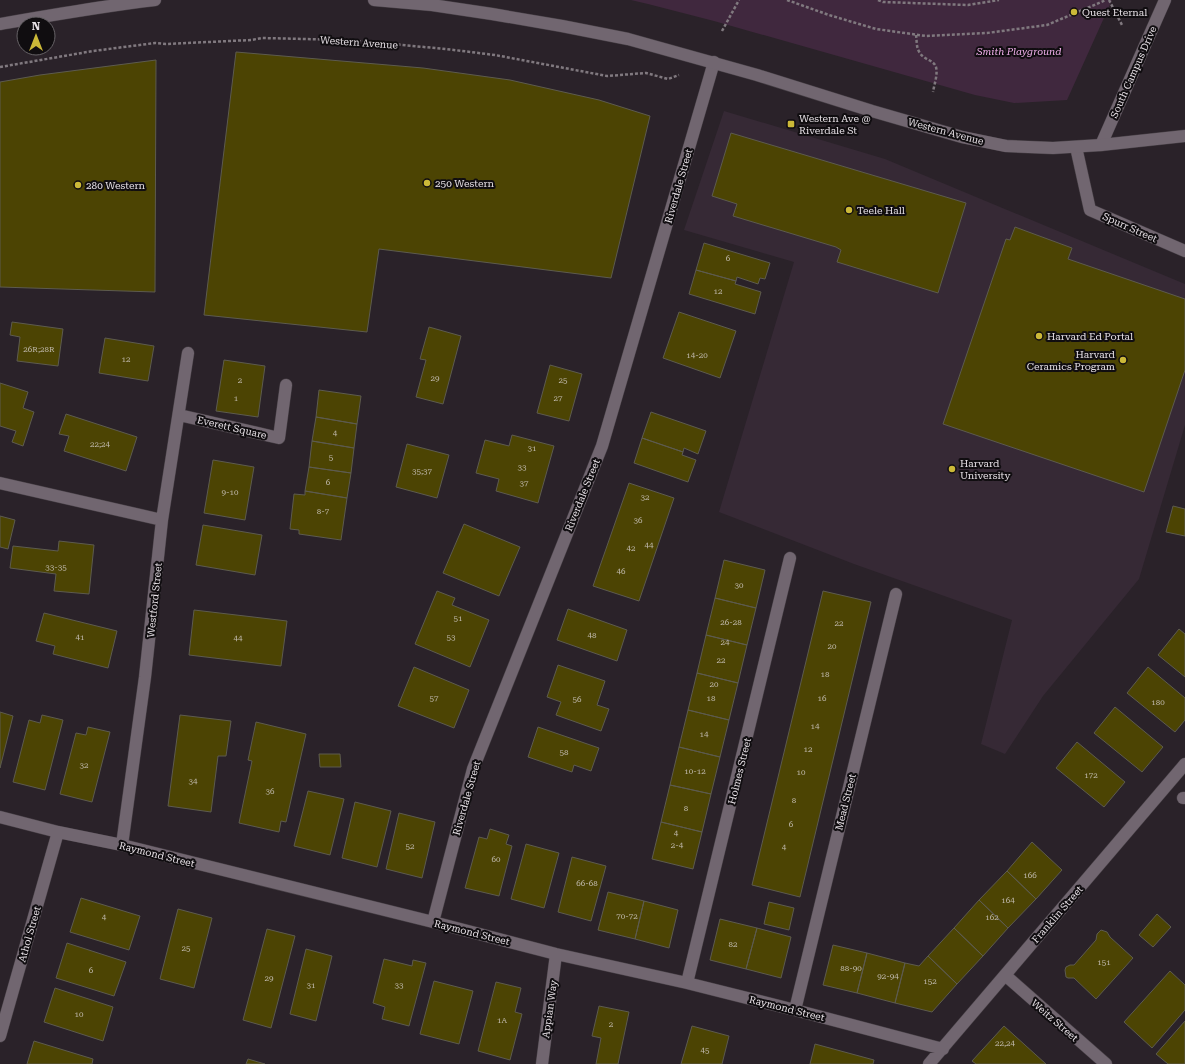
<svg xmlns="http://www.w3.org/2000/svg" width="1185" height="1064" font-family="'Roboto Serif',serif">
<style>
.built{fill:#362935}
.green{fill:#40283e}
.building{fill:#4c4403;stroke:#5d5b4f}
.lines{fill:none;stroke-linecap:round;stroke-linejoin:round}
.service-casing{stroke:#463f45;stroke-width:13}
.minor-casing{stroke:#463f45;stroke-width:13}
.secondary-casing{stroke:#463f45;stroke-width:13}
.path{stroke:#80797f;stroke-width:2.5;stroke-dasharray:3 2;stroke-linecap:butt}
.service{stroke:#716670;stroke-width:12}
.minor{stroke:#716670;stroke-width:12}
.secondary{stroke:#716670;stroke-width:12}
.poi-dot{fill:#ccb938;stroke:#100d10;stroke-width:1.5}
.labels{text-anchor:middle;stroke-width:4;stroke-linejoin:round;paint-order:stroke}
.number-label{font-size:8px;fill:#c1baae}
.poi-label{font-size:10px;fill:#e8e2e7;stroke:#100d10;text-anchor:start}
.street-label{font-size:10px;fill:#e8e2e7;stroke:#100d10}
.park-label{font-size:10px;font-style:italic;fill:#f3b1ed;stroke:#100d10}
</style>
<rect width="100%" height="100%" fill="#2a2229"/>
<path class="built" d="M724 111 885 159 1185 284V425L1139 579 1043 696 1005 754 981 744 1012 620 854 564 719 512 794 262 684 230Z"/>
<path class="green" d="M631 0H1112L1067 100 1014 103 975 95 714 21 648 4Z"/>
<path class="building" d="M236 52 423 68 510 80 599 100 650 116 611 278 379 249 367 332 204 315Z
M156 60 155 292 0 287V82L40 75Z
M731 133 966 203 938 293 837 262 841 250 836 247 733 216 737 204 712 196Z
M1015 227 1072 248 1068 259 1185 299V370L1144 492 943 424 1006 239 1010 240Z
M704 243 770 263 765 279 760 278 758 284 737 277 736 281 696 270Z
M696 270 736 281 735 284 761 292 755 314 689 294Z
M679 312 736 331 720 378 663 358Z
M12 322 63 329 58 366 17 361 20 337 10 335Z
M429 327 461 336 443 404 416 397 426 360 420 359Z
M105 338 154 346 148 381 99 373Z
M224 360 265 366 258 417 216 411Z
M550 365 582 374 569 421 537 413Z
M0 383 28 392 23 408 34 412 23 446 12 442 16 431 0 426Z
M319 390 361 396 357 424 316 417Z
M651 412 706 431 698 454 684 448 683 452 642 438Z
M66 414 137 437 126 471 64 451 69 436 59 434Z
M316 417 357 424 354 448 312 441Z
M512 435 554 446 538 503 496 491 499 479 476 473 485 440 509 446Z
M642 438 683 452 682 455 696 460 688 482 634 463Z
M312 441 354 448 351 473 309 467Z
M407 444 449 455 437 498 396 487Z
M213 460 254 467 245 520 204 513Z
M309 467 351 473 347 498 305 491Z
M629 483 674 498 639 601 593 586Z
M305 491 347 498 341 540 299 534V530L290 529 294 494 305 495Z
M1173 506 1185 509V536L1166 532Z
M0 516 15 520 8 549 0 547Z
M464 524 520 547 499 596 443 573Z
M203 525 262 535 255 575 196 565Z
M59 541 94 545 89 594 54 591 56 574 10 568 13 546 58 551Z
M724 560 765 570 756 608 715 598Z
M437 591 455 598 452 605 489 620 470 667 415 644Z
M823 591 871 602 800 897 752 885Z
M715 598 756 608 747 645 706 635Z
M568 609 627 630 617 661 557 640Z
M194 610 287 621 281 666 189 655Z
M44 613 117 631 108 668 53 654 55 646 36 641Z
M1179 629 1185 634V677L1158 655Z
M706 635 747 645 738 683 697 673Z
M558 665 605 681 597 705 609 709 601 731 556 715 561 702 547 697Z
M414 667 469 690 454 728 398 706Z
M1148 667 1185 698V720L1175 732 1127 693Z
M697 673 738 683 729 720 688 710Z
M1115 707 1163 747 1142 772 1094 733Z
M688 710 729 720 720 757 679 747Z
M0 712 13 716 0 768Z
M42 715 63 720 45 790 13 782 29 720 40 723Z
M180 715 231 721 226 756H218L211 812 168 806Z
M256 722 306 734 286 822 281 821 279 832 239 823 252 761 248 760Z
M88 727 110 732 92 802 60 794 76 733 86 735Z
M538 727 599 748 591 771 574 765 572 772 528 757Z
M1077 742 1125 782 1104 807 1056 768Z
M679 747 720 757 711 794 670 785Z
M319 754H340L341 767H320Z
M670 785 711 794 702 832 661 822Z
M308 791 344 799 330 855 294 846Z
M355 802 391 811 377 867 342 858Z
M399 813 435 822 422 878 386 869Z
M661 822 702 832 693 869 652 859Z
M490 829 509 835 506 844 512 846 499 896 465 888 479 837 487 839Z
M1032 842 1062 870 1036 899 1007 871Z
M526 844 559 853 544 908 511 899Z
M572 857 606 866 591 921 558 912Z
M1007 871 1036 899 1008 928 979 900Z
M608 892 644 901 635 939 598 930Z
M81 898 140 916 129 950 70 932Z
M979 900 1008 928 983 956 954 928Z
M644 901 678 910 669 948 635 939Z
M769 902 794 908 789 930 764 924Z
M178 909 212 918 194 988 160 979Z
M1157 914 1171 927 1153 947 1139 935Z
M720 919 757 928 746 969 710 960Z
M757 928 791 937 781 978 746 969Z
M954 928 983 956 957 984 928 956Z
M267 929 295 936 271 1028 243 1020Z
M1101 930 1107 932 1110 937 1133 958 1096 999 1074 978H1068L1066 977 1065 970 1066 967 1070 965H1074L1096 940 1097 934Z
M67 943 126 962 114 996 56 978Z
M833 945 867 953 857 993 823 985Z
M306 949 332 956 316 1021 290 1014Z
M867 953 905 963 895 1003 857 993Z
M928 956 957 984 932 1012 895 1003 905 963 919 966Z
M384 959 412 966 413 960 426 963 409 1026 382 1019 385 1007 373 1003Z
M1170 971 1185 985V1010L1152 1048 1124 1022Z
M434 981 473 991 459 1044 420 1034Z
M496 982 521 988 515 1012 522 1014 510 1060 478 1051Z
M55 988 113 1007 103 1041 44 1022Z
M599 1006 629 1012 618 1064H596L601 1038 592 1036Z
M1185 1021V1064H1168L1156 1054Z
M692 1026 729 1036 722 1064H681Z
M1004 1026 1046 1064H976L972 1061Z
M34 1041 93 1059 92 1064H27Z
M815 1044 874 1060 873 1064H810Z
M248 1059 265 1064H246Z"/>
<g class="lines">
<defs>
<path id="service" d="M1183 798H1185"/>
<path id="minor" d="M1101 145 1165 0
M1076 147 1090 210 1185 251
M179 415 279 438 286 385
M0 483 162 520 145 677 122 845
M162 520 188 353
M0 817 58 832 122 845 433 922 556 954 687 983 795 1010 943 1049
M433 922 473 769 602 446 714 62
M1005 975 1106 1064
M687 983 790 558
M795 1010 896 594
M0 1036 58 832
M542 1064 556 954
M929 1064 1185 764"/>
<path id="secondary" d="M374 0 432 5 492 14 562 26 628 39 757 75 872 111 962 137 1006 146 1053 148 1101 145 1185 136
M0 24C52 15 103 6 155 0"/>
</defs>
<use href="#service" class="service-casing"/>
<use href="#minor" class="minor-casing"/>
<use href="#secondary" class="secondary-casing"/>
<path class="path" d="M787 0 829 15 876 29 926 36 987 33 1047 25 1106 0
M878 0 883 2 968 5 999 0
M1109 0 1122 25
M722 31 739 0
M916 35C917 41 916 48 920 53 924 60 934 60 936 67 938 75 934 85 933 92
M0 67 93 51 155 43 166 44 251 40 262 38 347 40 446 49 495 55 607 76 646 73 668 79 679 75"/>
<use href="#service" class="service"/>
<use href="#minor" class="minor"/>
<use href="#secondary" class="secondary"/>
</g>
<g class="poi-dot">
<circle cx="1074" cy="12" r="4"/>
<rect x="787" y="120" width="8" height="8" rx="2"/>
<circle cx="427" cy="183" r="4"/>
<circle cx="78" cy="185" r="4"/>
<circle cx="849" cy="210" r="4"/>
<circle cx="1039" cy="336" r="4"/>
<circle cx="1123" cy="360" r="4"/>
<circle cx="952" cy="469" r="4"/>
</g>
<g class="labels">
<g class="number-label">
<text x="728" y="261">6</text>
<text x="718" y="294">12</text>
<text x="39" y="352">26R;28R</text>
<text x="697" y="358">14-20</text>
<text x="126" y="362">12</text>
<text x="435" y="381">29</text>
<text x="240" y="383">2</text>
<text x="563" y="383">25</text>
<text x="236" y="401">1</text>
<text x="558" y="401">27</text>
<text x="335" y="436">4</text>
<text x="100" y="447">22;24</text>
<text x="532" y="451">31</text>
<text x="331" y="460">5</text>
<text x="522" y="470">33</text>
<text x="422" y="474">35;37</text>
<text x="328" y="485">6</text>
<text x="524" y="486">37</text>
<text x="230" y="495">9-10</text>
<text x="645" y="500">32</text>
<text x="323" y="514">8-7</text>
<text x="638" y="523">36</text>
<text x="649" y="548">44</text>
<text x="631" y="551">42</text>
<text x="56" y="570">33-35</text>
<text x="621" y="574">46</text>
<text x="739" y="588">30</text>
<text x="458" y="621">51</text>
<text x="731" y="625">26-28</text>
<text x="839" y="626">22</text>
<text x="592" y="638">48</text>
<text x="80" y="640">41</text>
<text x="451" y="640">53</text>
<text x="238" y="641">44</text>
<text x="725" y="645">24</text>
<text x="832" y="649">20</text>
<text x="721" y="663">22</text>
<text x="825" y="677">18</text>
<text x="714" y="687">20</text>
<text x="434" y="701">57</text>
<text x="711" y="701">18</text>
<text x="822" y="701">16</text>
<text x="577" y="702">56</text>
<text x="1158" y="705">180</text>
<text x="815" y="729">14</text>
<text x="704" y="737">14</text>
<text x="808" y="752">12</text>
<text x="564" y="755">58</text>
<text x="84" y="768">32</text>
<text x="695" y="774">10-12</text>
<text x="801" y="775">10</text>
<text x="1091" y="778">172</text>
<text x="193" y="784">34</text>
<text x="270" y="794">36</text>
<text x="794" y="803">8</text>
<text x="686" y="811">8</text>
<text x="791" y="827">6</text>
<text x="676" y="836">4</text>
<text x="677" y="848">2-4</text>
<text x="410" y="849">52</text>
<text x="784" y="850">4</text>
<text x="496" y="862">60</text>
<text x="1030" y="878">166</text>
<text x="587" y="886">66-68</text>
<text x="1008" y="903">164</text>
<text x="627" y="919">70-72</text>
<text x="104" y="920">4</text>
<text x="992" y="920">162</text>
<text x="733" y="947">82</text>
<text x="186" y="951">25</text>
<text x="1104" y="965">151</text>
<text x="851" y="971">88-90</text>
<text x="91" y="973">6</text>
<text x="888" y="979">92-94</text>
<text x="269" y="981">29</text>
<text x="930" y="984">152</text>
<text x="311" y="988">31</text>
<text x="399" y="988">33</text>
<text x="79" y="1017">10</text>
<text x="502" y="1023">1A</text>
<text x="611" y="1027">2</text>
<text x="1005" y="1046">22,24</text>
<text x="705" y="1053">45</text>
</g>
<g class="poi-label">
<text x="1082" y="16">Quest Eternal</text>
<text x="799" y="122">Western Ave @<tspan x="799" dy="12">Riverdale St</tspan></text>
<text x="435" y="187">250 Western</text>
<text x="86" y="189">280 Western</text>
<text x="857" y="214">Teele Hall</text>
<text x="1047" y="340">Harvard Ed Portal</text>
<text x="1115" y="358" text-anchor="end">Harvard<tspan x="1115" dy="12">Ceramics Program</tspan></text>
<text x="960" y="467">Harvard<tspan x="960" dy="12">University</tspan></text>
</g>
<g class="street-label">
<text transform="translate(359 42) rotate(4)" y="4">Western Avenue</text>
<text transform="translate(1133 72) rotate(-66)" y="4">South Campus Drive</text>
<text transform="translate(946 131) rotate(15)" y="4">Western Avenue</text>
<text transform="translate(678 186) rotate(-74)" y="4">Riverdale Street</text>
<text transform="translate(1130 227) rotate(24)" y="4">Spurr Street</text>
<text transform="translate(232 427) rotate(13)" y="4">Everett Square</text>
<text transform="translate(582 495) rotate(-68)" y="4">Riverdale Street</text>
<text transform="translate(154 600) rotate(-84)" y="4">Westford Street</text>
<text transform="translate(739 771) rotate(-76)" y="4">Holmes Street</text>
<text transform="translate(466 798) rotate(-74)" y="4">Riverdale Street</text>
<text transform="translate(845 802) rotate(-76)" y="4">Mead Street</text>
<text transform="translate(157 854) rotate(14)" y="4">Raymond Street</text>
<text transform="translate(1057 914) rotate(-49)" y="4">Franklin Street</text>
<text transform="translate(472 932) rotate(14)" y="4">Raymond Street</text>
<text transform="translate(29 934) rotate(-74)" y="4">Athol Street</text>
<text transform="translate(787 1008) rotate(14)" y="4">Raymond Street</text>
<text transform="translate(549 1009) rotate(-82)" y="4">Appian Way</text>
<text transform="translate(1055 1020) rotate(41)" y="4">Weitz Street</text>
</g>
<g class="park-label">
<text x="1019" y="55">Smith Playground</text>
</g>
</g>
<g transform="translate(36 36)"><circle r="19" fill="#100d10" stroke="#666266"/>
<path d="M0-3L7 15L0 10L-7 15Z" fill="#ccb938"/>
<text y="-6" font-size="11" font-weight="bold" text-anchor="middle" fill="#e8e2e7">N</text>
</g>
</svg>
